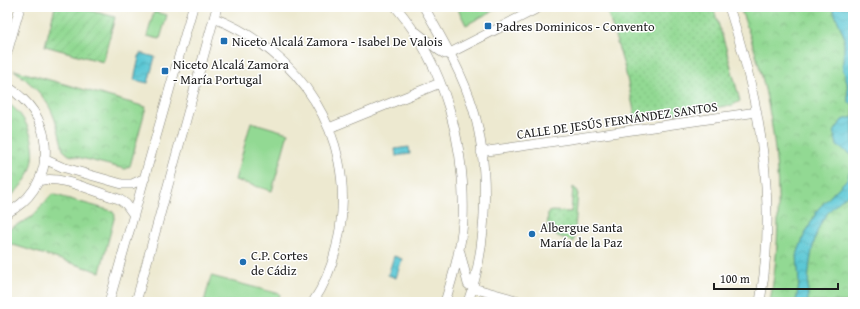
<svg xmlns="http://www.w3.org/2000/svg" width="860" height="309" font-family="'Gentium Book Plus',serif">
<style>
.grass{fill:url(#grass-dots);stroke:#577a58}
.park{fill:url(#park-crowns);stroke:#577a58}
.garden{fill:url(#garden-furrows);stroke:#577a58}
.pitch{fill:#92d993;stroke:#577a58}
.water{fill:url(#water-waves);stroke:#3c7278}
.lines{fill:none;stroke-linecap:round;stroke-linejoin:round}
.minor-casing{stroke:#848276;stroke-width:10}
.minor{stroke:#fff;stroke-width:9}
.poi-dot{fill:#1f6fb2;stroke:#fff;stroke-width:1.5}
.labels{text-anchor:middle;stroke-width:3;stroke-linejoin:round;paint-order:stroke}
.poi-label{font-size:13px;fill:#1c1c1c;stroke:#fff;text-anchor:start}
.street-label{font-size:13px;fill:#1c1c1c;stroke:#fff}
</style>
<defs>
<pattern id="grass-dots" width="8" height="8" patternUnits="userSpaceOnUse"><rect width="8" height="8" fill="#92d993"/><path d="M2 2h.1M6 6h.1" fill="none" stroke="#7dba7e" stroke-width="1.8" stroke-linecap="round"/></pattern>
<pattern id="park-crowns" width="20" height="18" patternUnits="userSpaceOnUse"><rect width="20" height="18" fill="#92d993"/><path d="M2 6a3 3 0 1 1 6 0M12 15a3 3 0 1 1 6 0" fill="none" stroke="#7dba7e"/></pattern>
<pattern id="garden-furrows" width="10" height="10" patternUnits="userSpaceOnUse"><rect width="10" height="10" fill="#92d993"/><path d="M-1 1l2-2M0 10L10 0M9 11l2-2" fill="none" stroke="#7dba7e"/></pattern>
<pattern id="water-waves" width="16" height="10" patternUnits="userSpaceOnUse"><rect width="16" height="10" fill="#5cc8d5"/><path d="M0 5q4-4 8 0t8 0" fill="none" stroke="#4fabb6"/></pattern>
</defs>
<rect width="100%" height="100%" fill="#fff"/>
<filter id="ink" filterUnits="userSpaceOnUse"><feTurbulence type="fractalNoise" baseFrequency=".025" numOctaves="2"/><feDisplacementMap in="SourceGraphic" scale="8" xChannelSelector="R" yChannelSelector="G"/><feConvolveMatrix kernelMatrix="1 2 1 2 8 2 1 2 1" color-interpolation-filters="sRGB"/></filter>
<filter id="wash" filterUnits="userSpaceOnUse"><feTurbulence type="fractalNoise" baseFrequency=".012" numOctaves="4" result="noise"/><feDisplacementMap in="SourceGraphic" scale="16" xChannelSelector="R" yChannelSelector="G"/><feGaussianBlur stdDeviation="0.9" result="paint"/><feColorMatrix in="noise" values="0 0 0 0 0 0 0 0 0 0 0 0 0 0 0 0 0 1.4 0 .05"/><feComposite in="paint" operator="in"/></filter>
<g filter="url(#wash)">
<rect width="100%" height="100%" fill="#ede9d0"/>
<path class="grass" d="M606 7H713L726 48 740 101 733 105 636 120 625 69Z
M573 187 578 191 574 242 547 232 548 212 552 211 571 212Z"/>
<path class="park" d="M740 7H853V302H770C784 223 780 139 758 62 753 43 746 25 740 7Z
M14 70 146 107 130 166 125 169 69 155 63 150C54 108 48 97 14 70Z
M7 103C27 114 39 146 31 168 27 181 17 191 7 200Z
M52 194 112 211 115 215 100 272 7 243V230L32 217Z"/>
<path class="garden" d="M55 7H77L115 17 103 62 45 46Z"/>
<path class="pitch" d="M457 7H500L466 25Z
M154 12 167 15 160 39 147 36Z
M251 122 288 133 272 191 235 180Z
M211 276 280 294 278 302H204Z"/>
<path class="water" d="M832 7H853V106L848 101 847 82 842 66 844 56V36Z
M140 53 155 57 148 83 134 80Z
M853 117V157L852 155 837 146 834 132 842 120Z
M409 147 410 154 396 156 395 149Z
M853 163V190C843 199 831 207 824 218 811 237 807 278 808 302H796L799 284 797 255 803 238 818 209 847 179Z
M394 256 402 259 396 278 388 275Z"/>
</g>
<g filter="url(#ink)">
<g class="lines">
<defs>
<path id="minor" d="M396 7C445 66 466 146 463 221 461 249 453 276 445 302
M424 7C442 39 462 72 473 108 490 165 488 245 468 302
M729 7C760 102 778 202 760 302
M214 18C300 52 355 135 340 229 336 255 328 280 313 302
M416 32 440 51 445 54 450 53 540 7
M7 53 20 7
M7 87C13 89 17 94 22 98 58 131 52 190 7 213
M329 128 440 83
M481 152 757 112
M44 159 62 167 122 184H132L145 178
M39 181C60 174 97 193 119 199L126 204 134 215
M460 252 468 284 473 288 523 302
M109 302 193 7
M136 302 217 7"/>
</defs>
<use href="#minor" class="minor-casing"/>
<use href="#minor" class="minor"/>
</g>
</g>
<g class="poi-dot">
<rect x="484" y="22" width="8" height="8" rx="2"/>
<rect x="220" y="37" width="8" height="8" rx="2"/>
<rect x="161" y="67" width="8" height="8" rx="2"/>
<circle cx="532" cy="234" r="4"/>
<circle cx="243" cy="262" r="4"/>
</g>
<g class="labels">
<g class="poi-label">
<text x="496" y="31">Padres Dominicos - Convento</text>
<text x="232" y="46">Niceto Alcalá Zamora - Isabel De Valois</text>
<text x="173" y="69">Niceto Alcalá Zamora<tspan x="173" dy="15">- María Portugal</tspan></text>
<text x="540" y="232">Albergue Santa<tspan x="540" dy="15">María de la Paz</tspan></text>
<text x="251" y="260">C.P. Cortes<tspan x="251" dy="15">de Cádiz</tspan></text>
</g>
<g class="street-label">
<text transform="translate(617 120) rotate(-8)" y="5">CALLE DE JESÚS FERNÁNDEZ SANTOS</text>
</g>
</g>
<rect width="860" height="309" fill="none" stroke="#fff" stroke-width="24"/>
<path d="M714 283v6h124v-6" fill="none" stroke="#1c1c1c" stroke-width="2"/>
<text x="720" y="283" font-size="12" fill="#1c1c1c" stroke="#ffffff" stroke-width="3" paint-order="stroke">100 m</text>
</svg>
